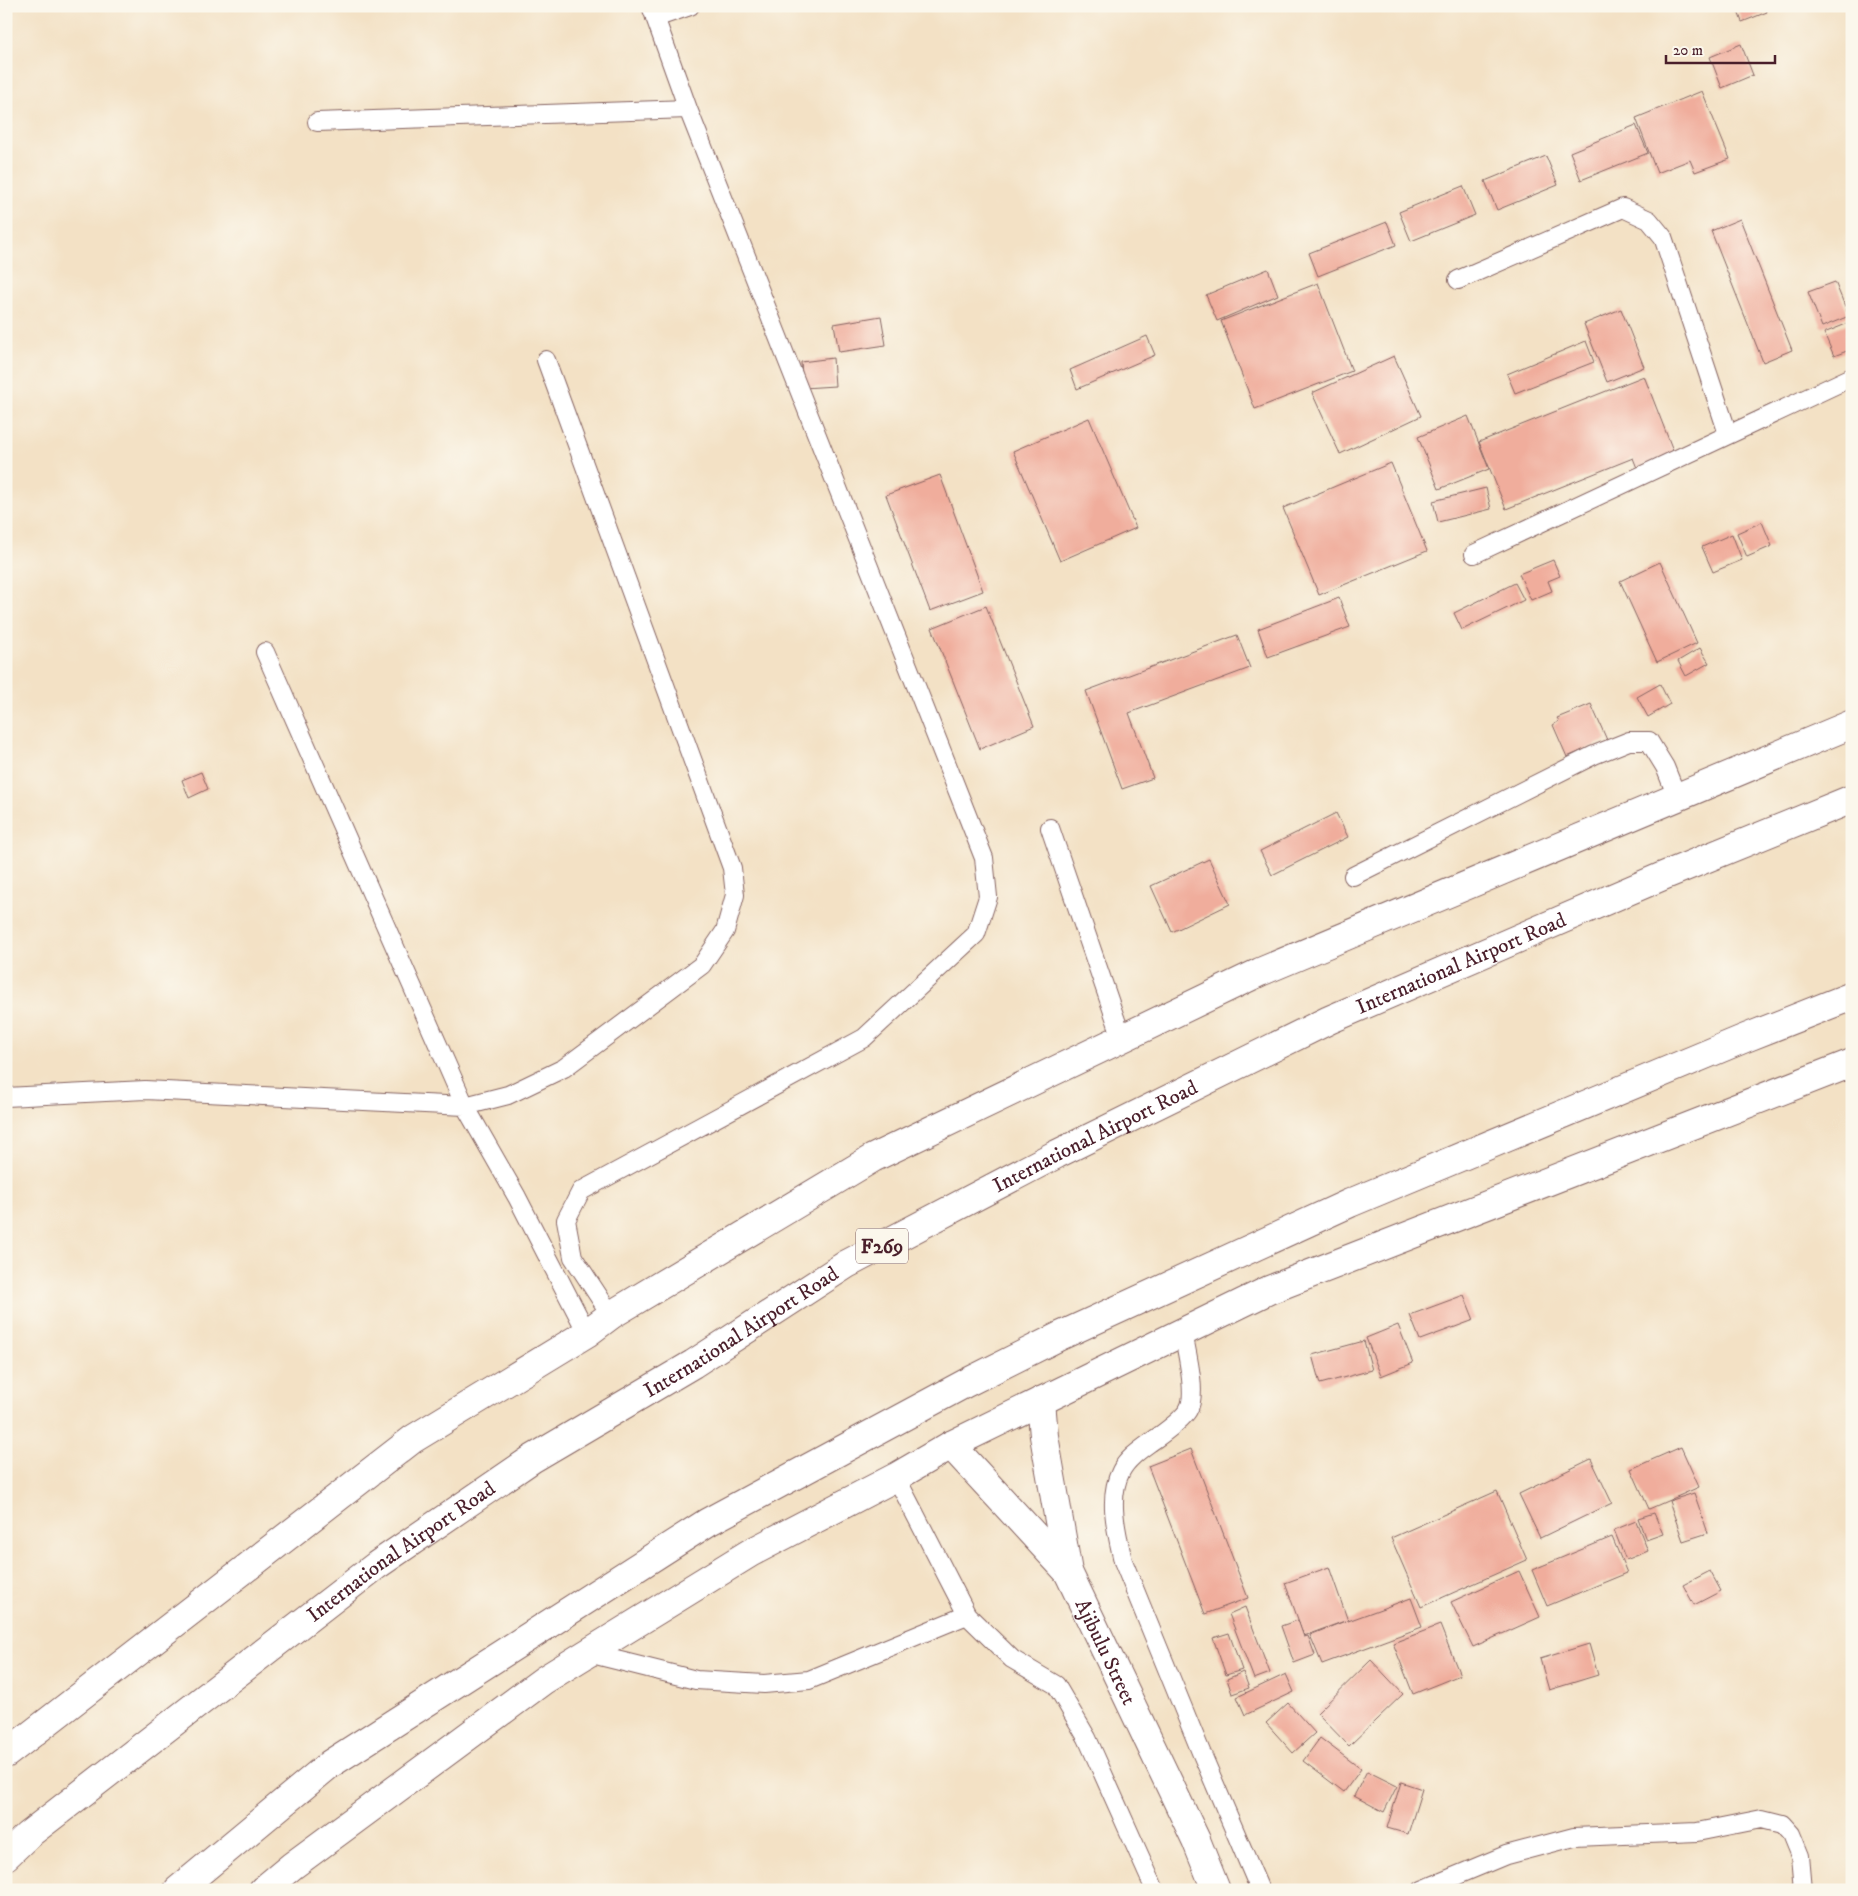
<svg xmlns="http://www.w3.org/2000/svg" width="1858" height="1896" font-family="'IM FELL DW Pica',serif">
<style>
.building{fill:#f0ad9c}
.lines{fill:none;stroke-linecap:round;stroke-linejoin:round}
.lane-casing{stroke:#856361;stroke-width:20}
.street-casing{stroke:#856361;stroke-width:30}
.secondary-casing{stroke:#856361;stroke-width:30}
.highway-casing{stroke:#856361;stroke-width:30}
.lane{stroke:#fff;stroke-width:18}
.street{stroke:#fff;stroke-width:28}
.secondary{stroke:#fff;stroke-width:28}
.highway{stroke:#fff;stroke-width:28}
.labels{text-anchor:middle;stroke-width:4.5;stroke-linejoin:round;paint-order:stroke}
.shield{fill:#fbf7ec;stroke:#7f6065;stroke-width:1}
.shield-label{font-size:20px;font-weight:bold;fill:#4a1f2b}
.street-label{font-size:21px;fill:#4a1f2b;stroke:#fbf7ec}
</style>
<rect width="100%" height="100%" fill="#fbf7ec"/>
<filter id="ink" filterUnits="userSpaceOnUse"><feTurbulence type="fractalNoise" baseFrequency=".02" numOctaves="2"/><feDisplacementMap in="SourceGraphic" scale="10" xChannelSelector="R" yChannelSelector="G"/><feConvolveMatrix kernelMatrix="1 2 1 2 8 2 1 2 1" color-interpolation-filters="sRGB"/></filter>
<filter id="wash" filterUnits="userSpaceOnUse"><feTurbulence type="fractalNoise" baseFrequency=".0096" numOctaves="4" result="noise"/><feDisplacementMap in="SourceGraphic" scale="20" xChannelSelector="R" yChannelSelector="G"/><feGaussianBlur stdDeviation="1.12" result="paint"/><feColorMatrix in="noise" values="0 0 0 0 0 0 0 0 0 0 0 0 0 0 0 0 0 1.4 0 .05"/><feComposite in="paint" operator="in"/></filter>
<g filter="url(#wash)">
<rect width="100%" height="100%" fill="#f3e1c5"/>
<g id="blocks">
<path class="building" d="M1736 6H1765L1767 12 1742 22Z
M1741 44 1753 75 1722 88 1710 57Z
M1702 91 1730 159 1695 172 1690 160 1657 173 1636 118Z
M1636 125 1648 153 1581 180 1570 152Z
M1546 156 1558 185 1497 210 1485 181Z
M1463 186 1475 215 1411 241 1399 212Z
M1740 219 1792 350 1763 362 1711 231Z
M1387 222 1396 245 1318 276 1309 253Z
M1268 269 1278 295 1217 321 1206 295Z
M1835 282 1849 316 1822 327 1808 292Z
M1318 283 1352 371 1255 409 1221 321Z
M1621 309 1644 367 1607 382 1584 324Z
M881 316 886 345 839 352 834 324Z
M1851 322 1852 349 1834 356 1824 333Z
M1147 336 1155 355 1077 389 1070 370Z
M1586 341 1594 362 1515 393 1507 374Z
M1394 356 1421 416 1340 454 1312 393Z
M833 358 835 386 803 388 801 362Z
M1644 376 1674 453 1637 468 1633 458 1506 509 1479 442Z
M1468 416 1489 469 1439 489 1418 437Z
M1089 418 1136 528 1060 561 1013 451Z
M1391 463 1427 551 1319 595 1283 508Z
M940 475 983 591 930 611 886 495Z
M1486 488 1491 509 1438 522 1433 501Z
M1762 522 1772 546 1747 557 1737 533Z
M1732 534 1742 560 1713 572 1702 547Z
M1553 560 1560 576 1548 581 1552 591 1531 600 1519 574Z
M1660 562 1697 643 1657 662 1620 581Z
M1515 583 1524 600 1462 630 1454 613Z
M1339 598 1350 627 1268 657 1258 629Z
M986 606 1034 726 980 749 932 628Z
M1237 635 1250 668 1129 713 1153 778 1122 789 1086 691Z
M1700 648 1709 663 1686 676 1678 661Z
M1660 684 1670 704 1648 717 1637 697Z
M1591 704 1607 740 1567 757 1553 725 1559 721 1557 718Z
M201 772 208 789 189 798 182 780Z
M1336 813 1348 837 1272 875 1260 851Z
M1209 859 1230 904 1172 932 1151 886Z
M1464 1295 1474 1320 1420 1340 1410 1315Z
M1398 1325 1413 1363 1381 1376 1366 1338Z
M1364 1341 1372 1370 1320 1384 1312 1355Z
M1681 1447 1699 1487 1649 1509 1631 1469Z
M1191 1449 1248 1598 1205 1614 1148 1466Z
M1591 1459 1612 1503 1540 1538 1519 1494Z
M1497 1491 1527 1560 1421 1607 1391 1538Z
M1694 1493 1708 1533 1683 1541 1669 1501Z
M1654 1513 1663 1534 1646 1540 1638 1518Z
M1636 1521 1648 1551 1626 1560 1614 1530Z
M1612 1537 1627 1573 1547 1606 1532 1570Z
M1329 1567 1348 1621 1411 1598 1422 1627 1322 1664 1310 1635 1345 1621 1304 1636 1285 1583Z
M1519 1571 1540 1617 1473 1647 1451 1602Z
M1710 1571 1721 1591 1694 1605 1683 1585Z
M1245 1607 1270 1673 1254 1679 1229 1614Z
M1298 1620 1304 1637 1308 1636 1315 1655 1294 1663 1281 1626Z
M1440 1625 1460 1675 1413 1694 1393 1643Z
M1229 1633 1242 1670 1226 1675 1213 1638Z
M1589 1644 1598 1675 1549 1690 1540 1659Z
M1371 1660 1403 1694 1349 1746 1317 1713Z
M1243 1672 1249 1688 1232 1694 1227 1679Z
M1286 1674 1294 1692 1245 1715 1237 1697Z
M1288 1703 1315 1733 1293 1753 1266 1723Z
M1320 1738 1361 1769 1344 1792 1303 1761Z
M1367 1771 1397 1786 1384 1812 1354 1796Z
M1401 1782 1422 1789 1408 1834 1387 1828Z"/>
</g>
</g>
<g filter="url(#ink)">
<use href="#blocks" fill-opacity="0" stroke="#856361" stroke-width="1"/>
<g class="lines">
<defs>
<path id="lane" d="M655 18 690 6
M317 122 688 109
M1458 280 1623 208 1649 220 1663 237 1728 434
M1474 554 1852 377
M265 652 465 1106 517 1197 587 1333
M1050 828 1122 1038
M1353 876 1594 755 1629 741H1649L1665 767 1677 797
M6 1097 145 1090 465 1106 508 1095 564 1068 702 965 725 931 735 895 732 868 546 360
M611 1315 573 1257 566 1220 581 1191 864 1038 976 934 988 897 984 858 688 109 651 6
M1183 1332C1186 1350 1198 1395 1188 1410 1182 1420 1161 1435 1151 1442 1140 1450 1127 1459 1121 1471 1107 1498 1117 1533 1123 1561L1201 1752 1260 1890
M896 1477 967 1615 1012 1659 1056 1685 1087 1738 1155 1890
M588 1653 696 1680 764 1684 809 1680 967 1615
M1422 1890 1506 1855 1574 1837 1697 1832 1762 1819 1782 1824 1791 1834 1800 1856 1803 1890"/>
<g id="street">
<path d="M1041 1401 1044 1436 1068 1572"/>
<path id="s1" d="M951 1445 1068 1572 1196 1840 1216 1890"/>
</g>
<path id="secondary" d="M6 1754 413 1439 587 1333 611 1315 873 1158 1260 972 1852 724
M263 1890 292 1866 544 1680 750 1553 896 1477 951 1445 1269 1290 1852 1063"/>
<g id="highway">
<path id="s2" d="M6 1856 28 1835 377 1565 532 1459 693 1364 847 1264 1057 1154 1329 1020 1663 876 1852 799"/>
<path d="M178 1890 330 1764 708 1522 966 1383 1060 1336 1350 1203 1743 1039 1852 996"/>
</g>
</defs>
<use href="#lane" class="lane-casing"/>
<use href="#street" class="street-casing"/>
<use href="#secondary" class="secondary-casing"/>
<use href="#highway" class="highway-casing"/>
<use href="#lane" class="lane"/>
<use href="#street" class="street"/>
<use href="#secondary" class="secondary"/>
<use href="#highway" class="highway"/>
</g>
</g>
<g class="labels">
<rect class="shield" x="856" y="1228.5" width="52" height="35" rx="4"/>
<g class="shield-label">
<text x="882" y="1253">F269</text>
</g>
<g class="street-label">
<text dy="7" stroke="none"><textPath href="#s2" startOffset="1714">International Airport Road</textPath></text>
<text dy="7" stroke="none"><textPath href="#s2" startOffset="1309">International Airport Road</textPath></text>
<text dy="7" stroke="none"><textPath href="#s2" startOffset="904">International Airport Road</textPath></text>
<text dy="7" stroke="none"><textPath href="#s2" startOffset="499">International Airport Road</textPath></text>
<text dy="7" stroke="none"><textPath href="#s1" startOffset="261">Ajibulu Street</textPath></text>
</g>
</g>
<rect width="1858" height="1896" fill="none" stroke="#fbf7ec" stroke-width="25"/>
<path d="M1666 55v8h109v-8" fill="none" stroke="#4a1f2b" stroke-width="2.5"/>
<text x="1673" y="55" font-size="15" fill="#4a1f2b" stroke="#fbf7ec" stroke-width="4" paint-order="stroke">20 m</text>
</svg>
